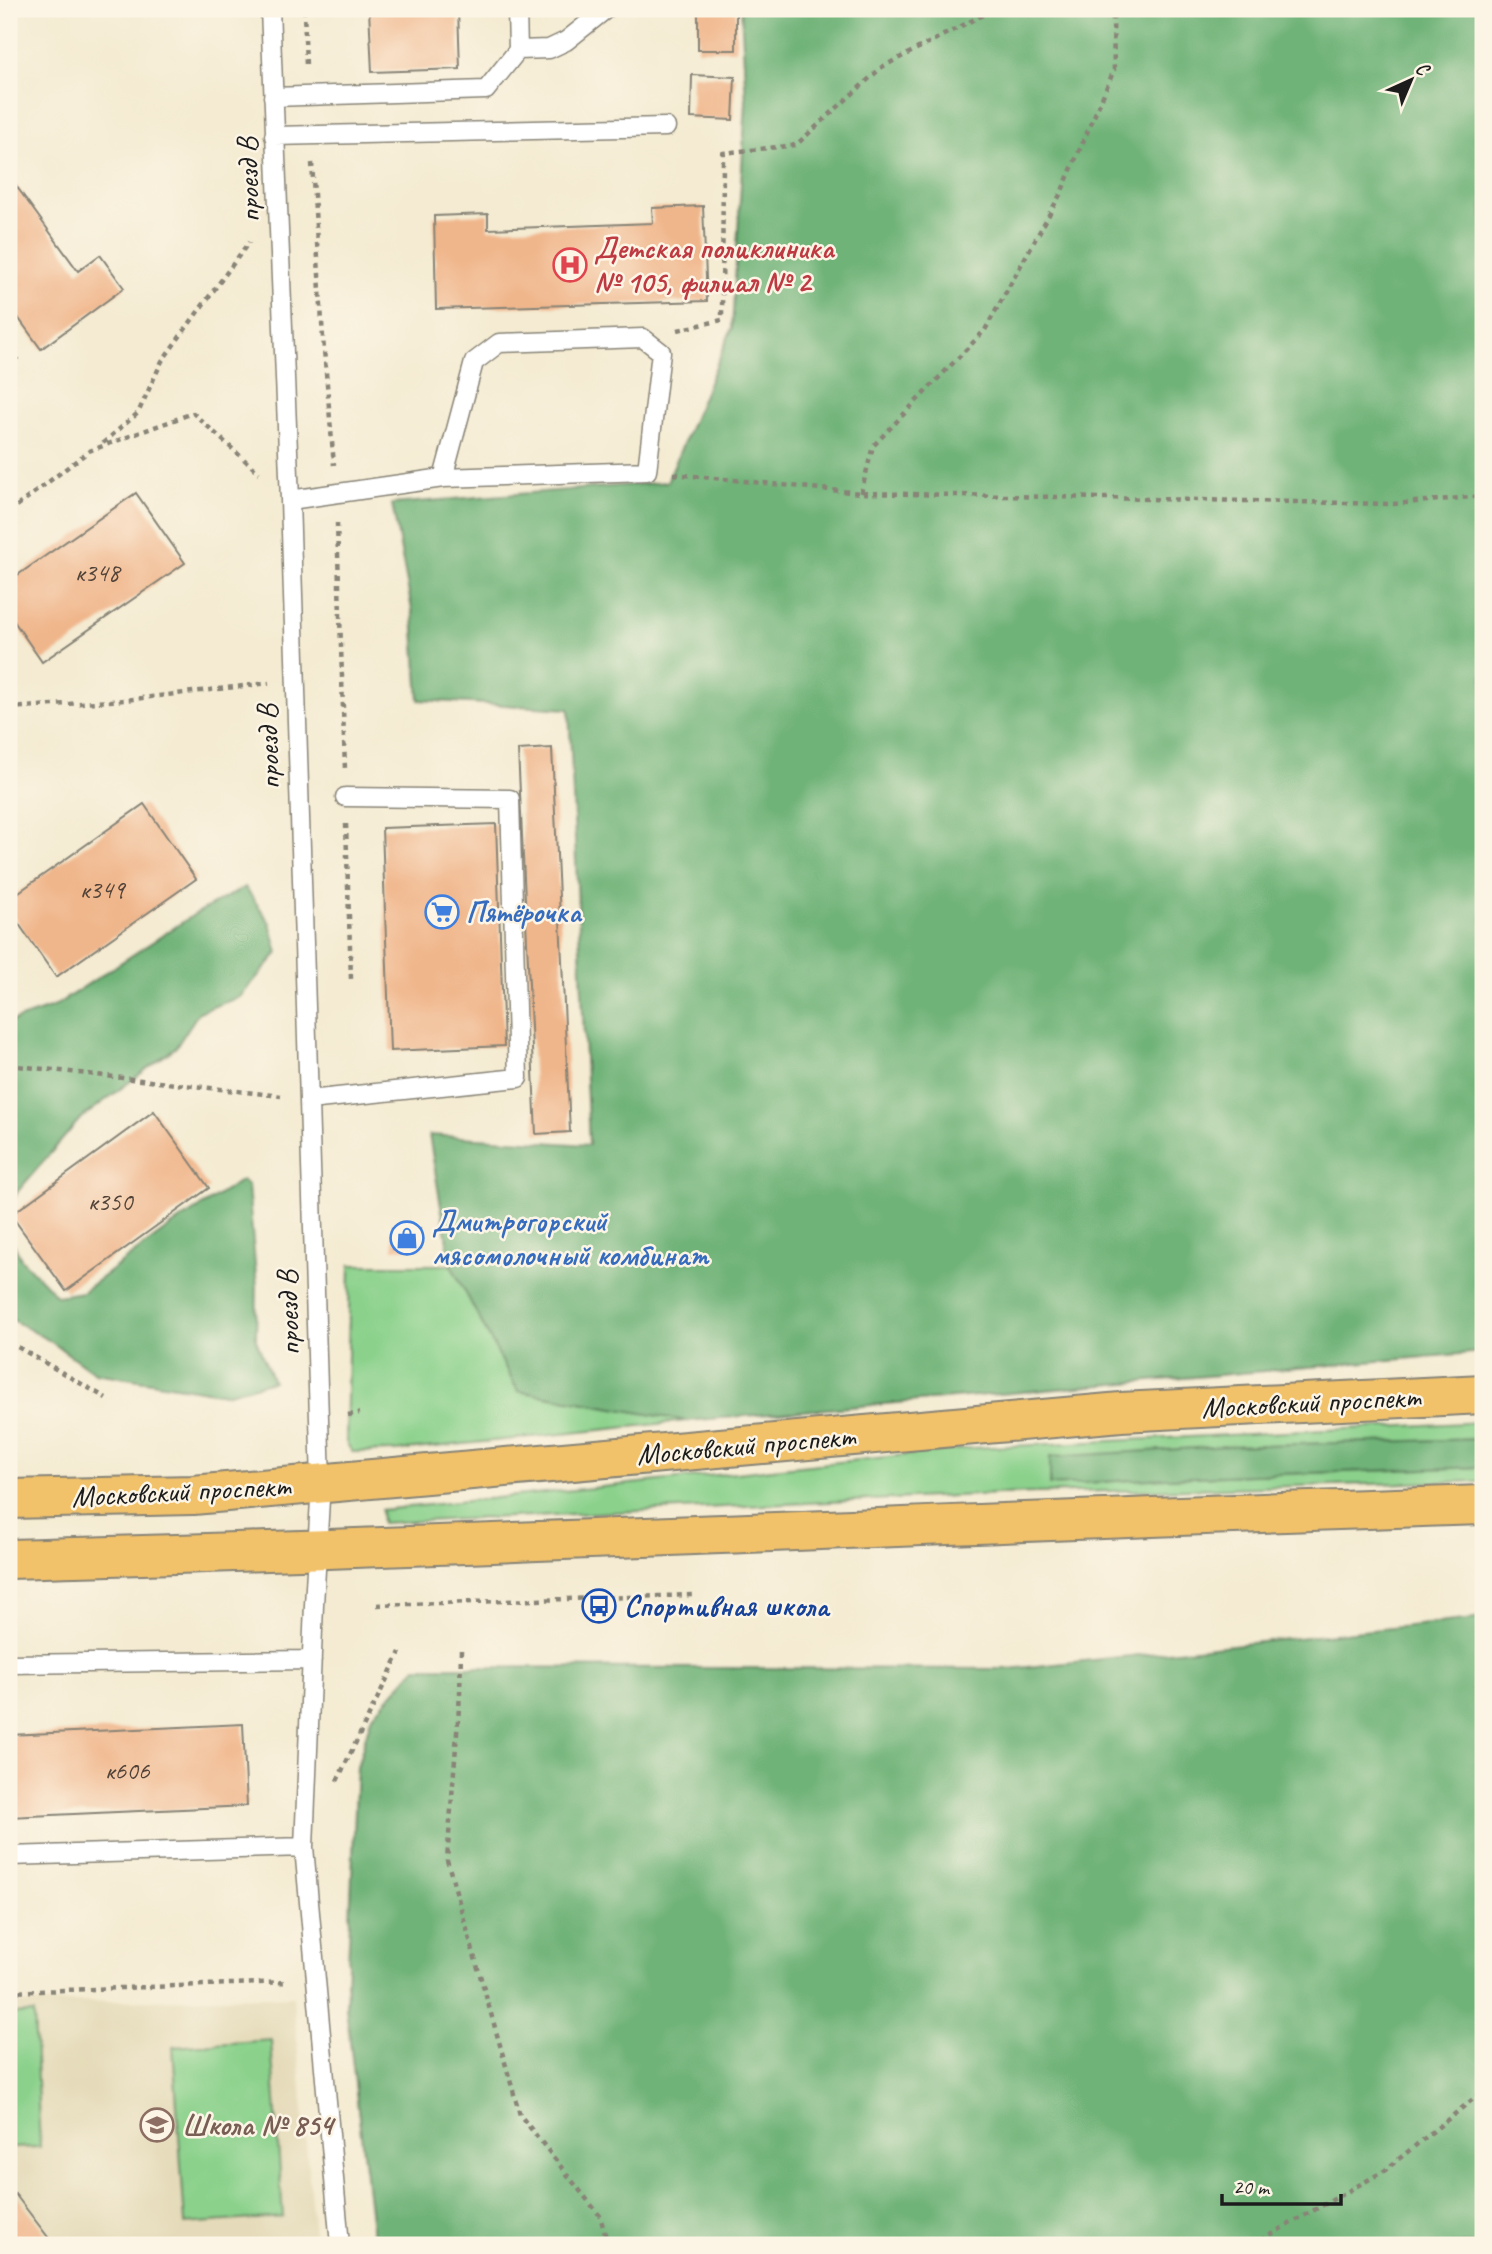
<svg xmlns="http://www.w3.org/2000/svg" width="1492" height="2254" font-family="Caveat,sans-serif">
<style>
.built{fill:#e5dbba}
.green{fill:#8bd18c;stroke:#547654;stroke-width:2}
.forest{fill:#70b378;stroke:#46684a;stroke-width:2}
.building{fill:#f0b68b}
.lines{fill:none;stroke-linecap:round;stroke-linejoin:round}
.service-casing{stroke:#888477;stroke-width:21}
.primary-casing{stroke:#888477;stroke-width:42}
.path{stroke:#888477;stroke-width:4.5;stroke-dasharray:5 5;stroke-linecap:butt}
.service{stroke:#fff;stroke-width:18}
.primary{stroke:#f2c26a;stroke-width:38}
.labels{text-anchor:middle;stroke-width:5;stroke-linejoin:round;paint-order:stroke}
.number-label{font-size:26px;fill:#514238}
.street-label{font-size:30px;fill:#1c1c1c;stroke:#fcf5e5}
.health-label{font-size:30px;font-weight:bold;fill:#be3a42;stroke:#fcf5e5;text-anchor:start}
.shop-label{font-size:30px;font-weight:bold;fill:#366cbe;stroke:#fcf5e5;text-anchor:start}
.transit-label{font-size:30px;font-weight:bold;fill:#164399;stroke:#fcf5e5;text-anchor:start}
.education-label{font-size:30px;font-weight:bold;fill:#785e54;stroke:#fcf5e5;text-anchor:start}
</style>
<rect width="100%" height="100%" fill="#fcf5e5"/>
<filter id="ink" filterUnits="userSpaceOnUse"><feTurbulence type="fractalNoise" baseFrequency=".0143" numOctaves="2"/><feDisplacementMap in="SourceGraphic" scale="14" xChannelSelector="R" yChannelSelector="G"/><feConvolveMatrix kernelMatrix="1 2 1 2 8 2 1 2 1" color-interpolation-filters="sRGB"/></filter>
<filter id="wash" filterUnits="userSpaceOnUse"><feTurbulence type="fractalNoise" baseFrequency=".00686" numOctaves="4" result="noise"/><feDisplacementMap in="SourceGraphic" scale="28" xChannelSelector="R" yChannelSelector="G"/><feGaussianBlur stdDeviation="1.57" result="paint"/><feColorMatrix in="noise" values="0 0 0 0 0 0 0 0 0 0 0 0 0 0 0 0 0 1.4 0 .05"/><feComposite in="paint" operator="in"/></filter>
<g filter="url(#wash)">
<rect width="100%" height="100%" fill="#f4ebd2"/>
<path class="built" d="M293 1996 315 2245H9V2004Z"/>
<path class="green" d="M350 1265H451L518 1391 687 1421 396 1451 352 1452 346 1442Z
M1483 1422V1439L1228 1446 1050 1458 1051 1485 1166 1478 1483 1467V1481L999 1494 382 1523 381 1510 973 1448Z
M34 2013 40 2147 9 2148V2014Z
M271 2040 283 2217 185 2224 173 2047Z"/>
<path class="forest" d="M741 9H1483V1352L687 1421 518 1391 451 1265 429 1135 589 1145 569 709 419 700 413 615 392 504 667 482 732 328 746 102Z
M245 887 270 923 278 953 240 997 199 1012 176 1047 79 1120 18 1191 9 1208V1022L53 1007 195 914Z
M242 1180 248 1186 257 1287 256 1340 273 1381 225 1394 95 1373 50 1341 9 1318V1234L21 1259 57 1296 82 1292 171 1226Z
M1483 1439V1467L1166 1478 1050 1485V1457L1228 1446Z
M1483 1618V2245H374L346 2007 357 1767 371 1718 416 1667 1009 1669Z"/>
<g id="blocks">
<path class="building" d="M369 9H458L460 69 372 72Z
M698 9H736V50H698Z
M692 75 735 77 733 120 691 118Z
M9 176 78 271 100 255 124 288 41 349 9 305Z
M703 206 707 301 436 309 434 216 488 214V229L653 223 652 208Z
M136 493 185 563 42 662 9 614V581Z
M552 748 570 1132 536 1134 518 750Z
M144 804 196 879 56 977 9 910V899Z
M496 824 504 1046 390 1051 382 828Z
M154 1111 209 1188 66 1291 11 1215Z
M420 1228 421 1248 393 1249 392 1229Z
M243 1724 247 1806 9 1817V1735Z
M15 2194 54 2245H9V2199Z"/>
</g>
</g>
<g filter="url(#ink)">
<use href="#blocks" fill-opacity="0" stroke="#888477" stroke-width="2"/>
<g class="lines">
<defs>
<path id="service" d="M270 9 290 500 321 1482 314 1605 304 1847 340 2245
M518 50 549 49 566 41 606 9
M273 97 486 90 518 50 517 9
M274 136 666 127
M290 500 443 478 647 471 661 352 643 338 499 343 474 362 443 478
M309 1100 518 1078 510 799 345 797
M9 1664 312 1660
M9 1856 304 1847"/>
<path id="primary" d="M9 1499 193 1495 1121 1412 1483 1394
M9 1559C500 1546 992 1521 1483 1505"/>
</defs>
<use href="#service" class="service-casing"/>
<use href="#primary" class="primary-casing"/>
<path class="path" d="M304 9 306 67
M312 163 323 338 334 465
M678 330 722 320 723 153 796 145 882 67 994 9
M9 348 18 361
M103 443 138 413 162 361 249 242
M674 474 861 493 1393 504 1483 496
M861 493 873 446 985 330 1061 193 1114 70 1113 18 1118 9
M9 512 89 451 193 413 259 473
M337 523 345 770
M9 708 125 700 269 683
M346 824 351 979
M9 1065 281 1096
M9 1342 106 1398
M348 1415 359 1413
M377 1605 692 1595
M461 1650 460 1695 447 1860 520 2115 600 2216 608 2245
M337 1781 400 1652
M9 1992 288 1982
M1252 2245 1384 2171 1483 2091"/>
<use href="#service" class="service"/>
<use href="#primary" class="primary"/>
</g>
</g>
<defs>
<symbol id="hospital-ring" viewBox="-11 -11 22 22"><circle r="9.5" fill="#fcf5e5" stroke="#e0444e" stroke-width="1.5"/><path d="M-5-5h3v3.5h4V-5h3V5h-3V1.5h-4V5h-3Z" fill="#e0444e"/></symbol>
<symbol id="supermarket-ring" viewBox="-11 -11 22 22"><circle r="9.5" fill="#fcf5e5" stroke="#3f7fe0" stroke-width="1.5"/><path d="M-6-5.5h2.5l.6 2H6L4.5 2H-2.5L-4.4-4H-6ZM-1.5 3.2a1.3 1.3 0 1 0 .1 0ZM3 3.2a1.3 1.3 0 1 0 .1 0Z" fill="#3f7fe0"/></symbol>
<symbol id="shop-ring" viewBox="-11 -11 22 22"><circle r="9.5" fill="#fcf5e5" stroke="#3f7fe0" stroke-width="1.5"/><path d="M-5-2.5h2.3a2.7 3.5 0 0 1 5.4 0H5L5.5 6h-11ZM-1.5-2.5h3a1.5 2.3 0 0 0-3 0Z" fill="#3f7fe0"/></symbol>
<symbol id="bus-ring" viewBox="-11 -11 22 22"><circle r="9.5" fill="#fcf5e5" stroke="#1a4fb4" stroke-width="1.5"/><path d="M-5-6H5V4H4V6H2V4H-2V6H-4V4H-5ZM-3.5-4V0h7V-4ZM-3.5 1.2v1.5H-2V1.2ZM2 1.2v1.5H3.5V1.2Z" fill="#1a4fb4"/></symbol>
<symbol id="school-ring" viewBox="-11 -11 22 22"><circle r="9.5" fill="#fcf5e5" stroke="#8d6e63" stroke-width="1.5"/><path d="M0-5L7-2L0 1L-7-2ZM-4 1L0 2.5L4 1V4Q0 6-4 4Z" fill="#8d6e63"/></symbol>
</defs>
<g fill-rule="evenodd">
<use href="#hospital-ring" x="551" y="246" width="38" height="38"/>
<use href="#supermarket-ring" x="423" y="893" width="38" height="38"/>
<use href="#shop-ring" x="388" y="1219" width="38" height="38"/>
<use href="#bus-ring" x="580" y="1587" width="38" height="38"/>
<use href="#school-ring" x="138" y="2106" width="38" height="38"/>
</g>
<g class="labels">
<g class="number-label">
<text x="97" y="581">к348</text>
<text x="102" y="898">к349</text>
<text x="110" y="1210">к350</text>
<text x="127" y="1779">к606</text>
</g>
<g class="street-label">
<text transform="translate(248 180) rotate(-92)" y="10">проезд B</text>
<text transform="translate(268 747) rotate(-92)" y="10">проезд B</text>
<text transform="translate(288 1313) rotate(-92)" y="10">проезд B</text>
<text transform="translate(1311 1402) rotate(-3)" y="10">Московский проспект</text>
<text transform="translate(746 1445) rotate(-5)" y="10">Московский проспект</text>
<text transform="translate(181 1491) rotate(-3)" y="10">Московский проспект</text>
</g>
<g class="health-label">
<text x="594" y="258">Детская поликлиника<tspan x="594" dy="34">№ 105, филиал № 2</tspan></text>
</g>
<g class="shop-label">
<text x="466" y="922">Пятёрочка</text>
<text x="432" y="1231">Дмитрогорский<tspan x="432" dy="34">мясомолочный комбинат</tspan></text>
</g>
<g class="transit-label">
<text x="624" y="1616">Спортивная школа</text>
</g>
<g class="education-label">
<text x="182" y="2135">Школа № 854</text>
</g>
</g>
<rect width="1492" height="2254" fill="none" stroke="#fcf5e5" stroke-width="35"/>
<g transform="translate(1411 80) rotate(44)" stroke="#fcf5e5" stroke-width="5" paint-order="stroke">
<path d="M0-5L12 26L0 18L-12 26Z" fill="#1c1c1c"/>
<text y="-10" font-size="19" font-weight="bold" text-anchor="middle" fill="#1c1c1c">С</text>
</g>
<path d="M1222 2194v10h119v-10" fill="none" stroke="#1c1c1c" stroke-width="3.5"/>
<text x="1233" y="2194" font-size="21" fill="#1c1c1c" stroke="#fcf5e5" stroke-width="5" paint-order="stroke">20 m</text>
</svg>
